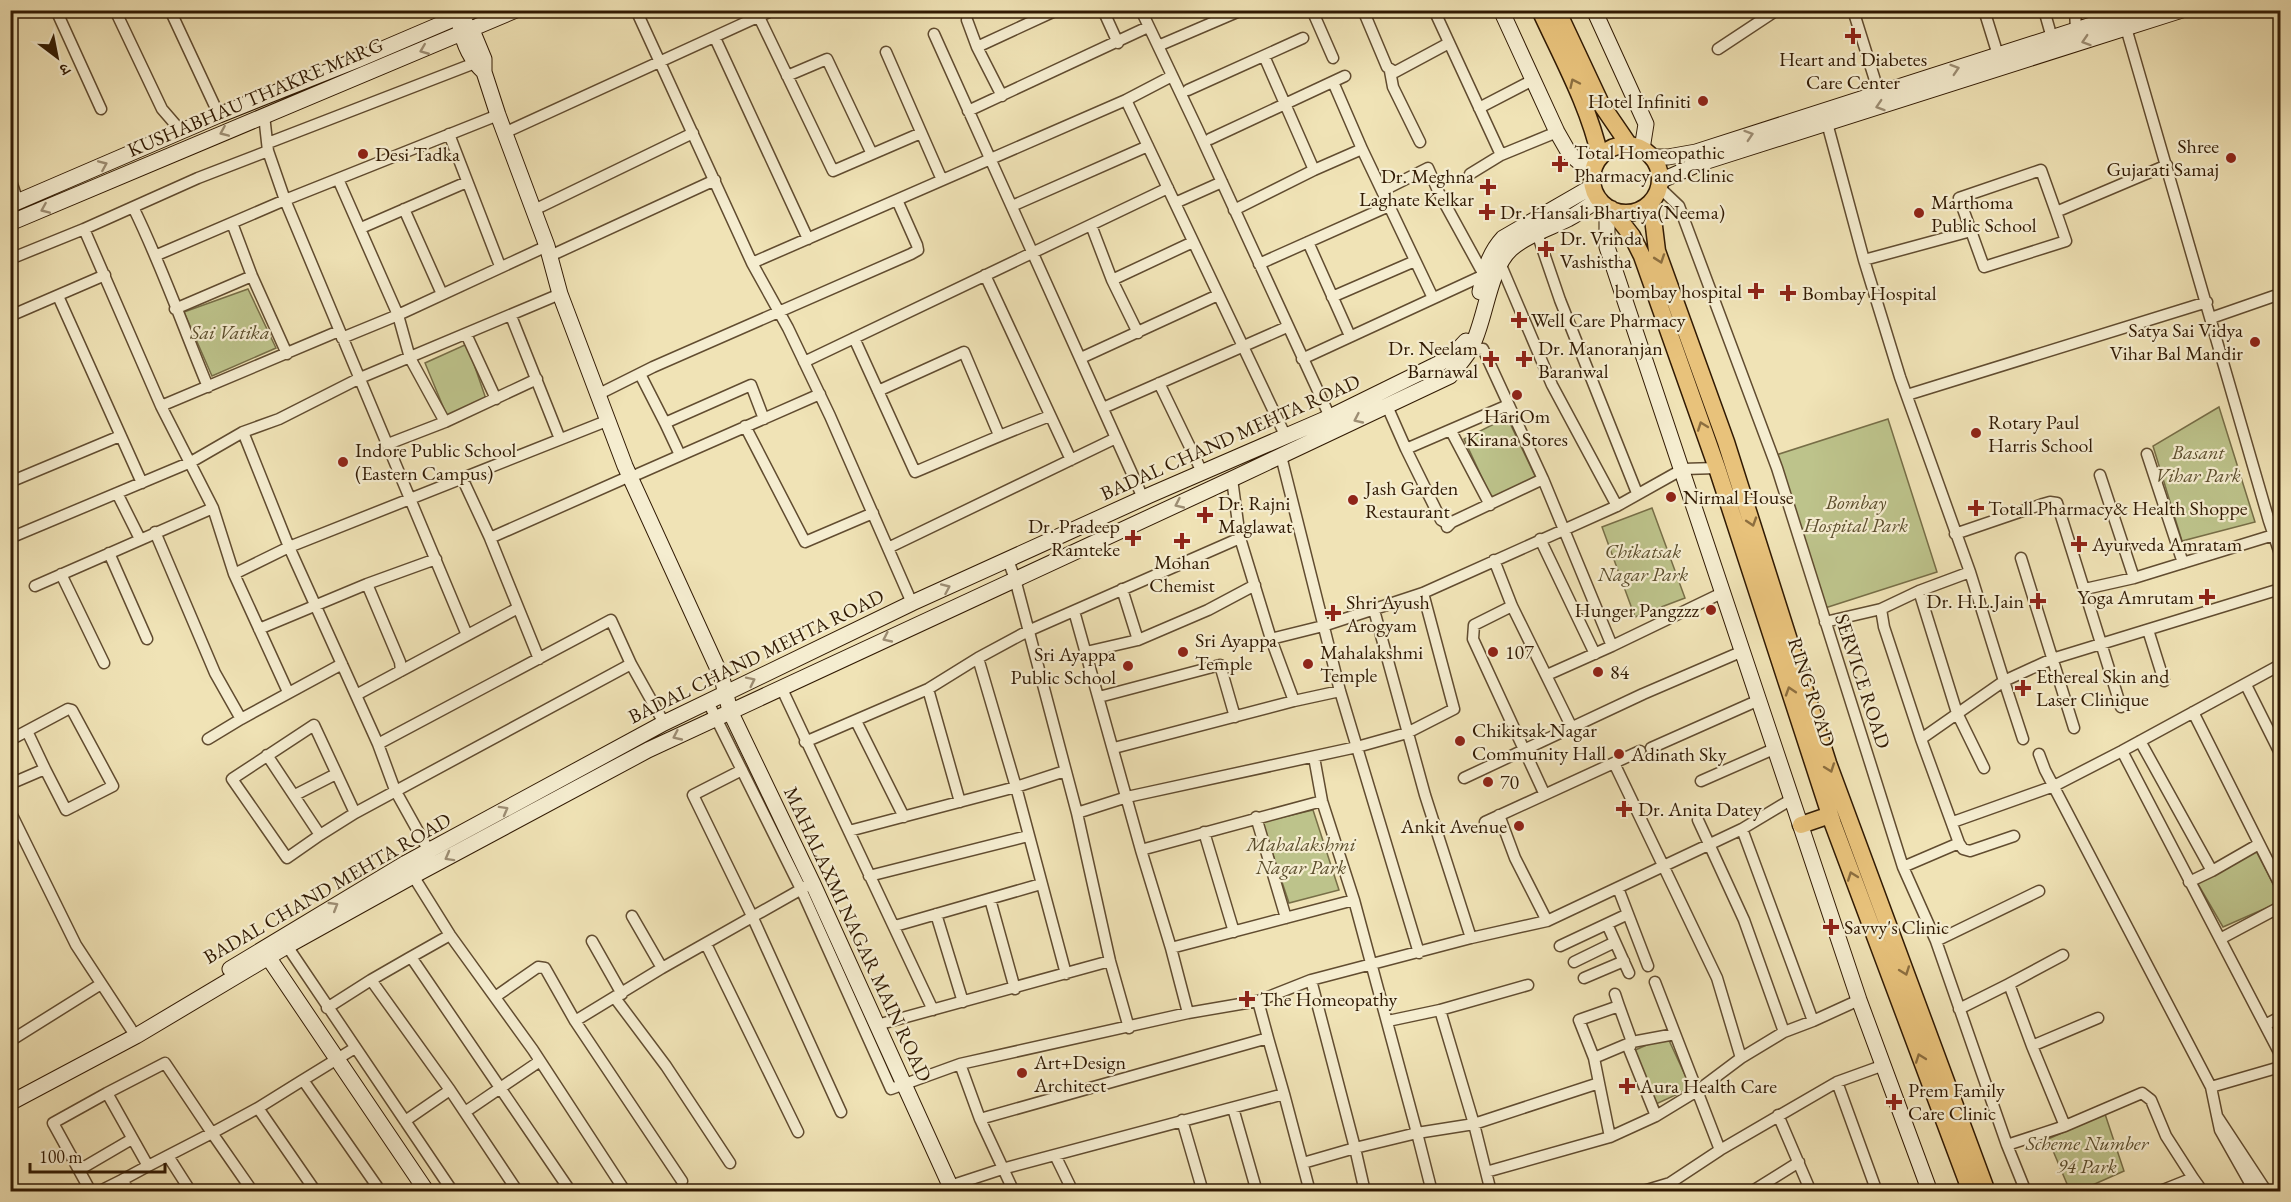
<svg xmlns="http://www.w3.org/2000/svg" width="2291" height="1202" font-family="'EB Garamond','Noto Serif Devanagari',serif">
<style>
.green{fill:#bdc38b;stroke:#776e47;stroke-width:1.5}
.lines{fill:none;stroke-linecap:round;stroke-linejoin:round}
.street-casing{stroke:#614c30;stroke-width:13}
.secondary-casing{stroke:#311a03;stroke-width:17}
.primary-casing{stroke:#311a03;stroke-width:19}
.street{stroke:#f5edd0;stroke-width:10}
.secondary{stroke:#f5edd0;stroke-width:15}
.primary{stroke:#e8c27b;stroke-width:16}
.oneway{stroke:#9d8e74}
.oneway2{stroke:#8c6e3f}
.poi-dot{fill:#8f2418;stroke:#f5edd0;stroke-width:2}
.labels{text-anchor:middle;stroke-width:4.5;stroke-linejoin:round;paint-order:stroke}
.poi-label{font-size:20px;fill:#311a03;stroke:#f5edd0;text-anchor:start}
.street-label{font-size:20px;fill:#311a03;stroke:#f5edd0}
.park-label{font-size:20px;font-style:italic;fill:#5b4d2c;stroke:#f5edd0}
</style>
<rect width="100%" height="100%" fill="#f0e3b6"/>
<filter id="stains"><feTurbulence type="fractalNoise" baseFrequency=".00333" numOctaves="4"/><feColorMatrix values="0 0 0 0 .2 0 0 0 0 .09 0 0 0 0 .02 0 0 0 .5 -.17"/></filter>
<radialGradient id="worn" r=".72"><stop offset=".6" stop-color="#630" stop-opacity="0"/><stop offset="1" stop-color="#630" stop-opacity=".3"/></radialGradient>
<path class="green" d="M248 289 276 348 212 376 184 312Z
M467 344 486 399 447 416 425 363Z
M2219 407 2255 522 2182 541 2153 446Z
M1504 419H1508L1536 478 1492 499 1464 439Z
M1888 419 1937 572 1825 608 1776 455Z
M1652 508 1685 598 1635 617 1602 527Z
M1313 810 1339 890 1289 903 1262 822Z
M2255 849 2280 897V902L2223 927 2195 879Z
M1667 1036 1691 1088 1656 1104 1633 1051Z
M2105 1114 2124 1171 2079 1191H2070L2048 1139Z"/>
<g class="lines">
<defs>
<path id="street" d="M56 10 101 109
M115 10 162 109 181 131
M170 10 219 115
M636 10 752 263 788 328 830 416 912 603
M1103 10 1118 43
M1141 10 1197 128 1330 417
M1312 10 1333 58
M1363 10 1387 67 1395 72 1449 43
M1434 10 1501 155 1557 132
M1853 10 1879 93
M1984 10 1998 55
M2044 10 2052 38
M2075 10 2076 30
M759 17 833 171 921 133
M967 20 977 47 1002 96
M2124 21 2269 521 2280 554
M934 34 1143 498
M715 38 808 239
M1158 46 1242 10
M977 47 1057 10
M1718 49 1777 10
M886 52 942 180
M1264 56 1314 170 1362 149 1433 298
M1390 71 1393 87 1420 142
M787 76 827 59 872 154
M1333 82 1362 149
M1188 90 1303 38
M1126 100 1286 437
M1479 108 1533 80
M968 111 1148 27
M264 115 268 151 285 200 467 635
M1827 123 1864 260 1900 377 1970 572 2004 681 1921 739 1959 843 1903 867
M504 133 773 10
M449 134 500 266
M1210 139 1345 76
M268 143 475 63
M1470 174 1501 155
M10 178 18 202
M338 179 398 315 410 358 445 422
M1659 187 1679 206 1777 468 1903 867 1936 941 2007 1145 2026 1192
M1175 203 1222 182
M1012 206 1148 146
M133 207C162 266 183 327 208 387
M404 209 442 294
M534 210 693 133
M1234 210 1314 170
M232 223 252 276 287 354
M1091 225 1112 280 1138 333
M361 228 467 182
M1971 231 1959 198 2041 170 2056 212
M1537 233 1560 300 1637 493
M1308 242 1350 336
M157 255 285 200 498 115
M550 256 715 180
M10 259 84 229
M1864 260 1971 231 1984 267 2066 241 2056 212 2167 165
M752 263 1126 100 1172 76
M1500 263 1552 385 1617 506
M1259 264 1389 206
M985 275 1071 460
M1112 280 1193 242
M58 296 142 483
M1332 297 1415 261
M175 309 252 276
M10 316 105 275
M511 316 560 439
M2211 318 2280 294
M466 334 496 399
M342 338 398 315 547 246
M854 338 915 472C960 453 1004 433 1050 416
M1471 348 1483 349 1543 479 1612 646
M1081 358 1218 295
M1302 359 1484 275 1439 193 1428 168 1382 191
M804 362 1168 188
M640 374 665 423
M1159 383 1202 472
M878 391 964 352 999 435
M599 394 653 367 911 254 918 250 917 245 897 200
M1907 395 2207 302
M161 406 84 229 198 178 268 151
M1387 406 1406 449
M1103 408 1287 327
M745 426 805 542 873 513
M1451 431 1490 505
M243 432 289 547 378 744 395 790 429 851
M388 444 445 422 537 379
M2147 454 2183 563
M680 455 665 423 751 385 764 419
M1281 456 1340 691 1419 953
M638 474 820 394
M2100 475 2134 578
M1232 479 1240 538 1271 639 1294 701
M463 480 490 538 539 659
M10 482 120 436
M117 493 140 539
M1452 522 1446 523 1441 520 1406 449 1508 405
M1447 527 1452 522 1543 479
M155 532 215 673 241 719 342 664
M1955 534 2043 504 2050 502 2057 503 2121 707
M10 538 191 462 243 432 279 419 360 378 560 294
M490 538 630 476
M1540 539 1595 654
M888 548 1116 438
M109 553 147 639
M2021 558 2074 728
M1008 560 1015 579 1077 813 1110 961 1129 1028
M1494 560 1512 606 1571 726
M61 574 104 663
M234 574 289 547 609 420
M367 584 400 662 401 671
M35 586 213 508
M1122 589 1138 640
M2085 589 2134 578 2280 533
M1919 591 1957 713 1984 768
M1512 606 1474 625 1473 639 1544 793
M1881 609 1884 627 1921 739
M1374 610 1425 795 1471 938
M1074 611 1141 850 1171 948 1188 1013
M1825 622 1881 609 1919 591 1970 572
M259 629 367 584 436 559
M2148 630 2164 681
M1271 639 1323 626 1423 593 1617 506 1683 469 1717 468
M1086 652 1138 640 1208 610 1255 585
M978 658 1016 787 1066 974
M1547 675 1612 646 1724 592
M2246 685 2280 753
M781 687 933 1010
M928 689 960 802
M288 692 234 574 213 508 161 406 339 331
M356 695 518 608
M1099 697 1220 665 1235 717
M708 702 801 889 891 1089 960 1064 1188 1013 1258 1001 1311 980 1471 938 1547 921 1742 829 1792 799
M2193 712 2280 885
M856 721 904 817
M27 731 45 769
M208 739 241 719
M2023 739 2004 681 2052 659 2280 589
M10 740 68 709 72 710 113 786 66 810 45 769 10 784
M2140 741 2212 871 2259 844
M805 742 928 689 978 658 1028 631 1240 538
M378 744 611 620 631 664 664 723
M1114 748 1294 701 1340 691
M1651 748 1759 700
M2122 751 2280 1054
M2039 754 2045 770 2211 1087 2217 1116
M267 755 320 835 287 858 232 779 314 725 355 813 631 664
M1614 763 1717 978 1741 1058
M742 770 693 795 752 916 841 1112
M1464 778 1643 694 1743 651
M1701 781 1776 748
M295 795 336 774
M10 811 76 945 131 1029
M1077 813 1127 797 1357 747 1407 733 1454 709 1423 593
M1499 815 1515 858 1547 921
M1256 817 1286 918
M1698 820 1744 920 1784 1032
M1485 822 1640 751
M1953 822 2054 786 2122 751 2280 665
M1742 829 1813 1021
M849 831 1016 787 1065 771
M1204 832 1234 932
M320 835 355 813
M1959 843 1963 849 1970 851 2014 836
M1141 850 1322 801
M410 871 450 935 533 1050 623 1188
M869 876 1028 836
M2189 882 2212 871
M1618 888 1648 966
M990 899 1015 989
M936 914 963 1002
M632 916 662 968
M1607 924 1629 973
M895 926 1041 884
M2220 939 2280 907
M283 940 453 1192
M592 941 622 994
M1936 941 2039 891
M706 944 798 1132
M1560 946 1628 914
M1171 948 1354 900
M411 957 450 935
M1574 962 1615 942
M1584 978 1624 961
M1311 980 1355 1148 1417 1133 1354 900 1322 801 1314 757
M1655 982 1720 1150
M2009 984 2063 955
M1615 994 1619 1006
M495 997 538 967 545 968 575 1021 682 1181
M615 998 666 1066 730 1163
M327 1008 371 980
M1959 1009 2009 984 2032 1046 2065 1126
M575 1021 662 968 807 886
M1388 1021 1440 1010
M877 1025 1110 961
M2265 1025 2280 1017
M1675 1034 1632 1042 1594 1058 1579 1020 1619 1006 1632 1042 1629 1049 1656 1116 1697 1091 1741 1058 1784 1032 1813 1021 1859 1000
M10 1041 101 984
M2032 1046 2098 1018
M1594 1058 1599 1083
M960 1064 980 1119 1268 1038 1258 1001
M303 1080 355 1048
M1837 1082 1877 1192
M2211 1087 2280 1067
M107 1093 165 1063 212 1133 258 1108
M1284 1094 1310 1192
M1233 1108 1257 1192
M465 1112 540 1061
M1778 1115 1811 1192
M980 1119 1014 1192
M1182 1120 1203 1192
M405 1121 450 1090
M1610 1137 1656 1116
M2007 1145 2065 1126 2142 1093 2151 1100 2166 1136 2193 1178
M1055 1155 1073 1192
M168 1156 191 1192
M1303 1163 1355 1148 1365 1192
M79 1170 132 1139
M122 1180 148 1166
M950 1186 1002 1169 1284 1094 1268 1038
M91 1192 53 1123 107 1093 148 1166 212 1133 253 1192
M98 1192 122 1180 130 1192
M316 1192 258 1108 303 1080 381 1192
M518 1192 450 1090 371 980 411 957 571 1192
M1432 1192 1417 1133 1474 1124 1599 1083 1610 1137 1486 1172
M1491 1192 1474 1124 1440 1010 1528 985
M1640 1192 1670 1183 1720 1150 1837 1082 1884 1065
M1751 1192 1799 1162
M2158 1192 2193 1178 2203 1192
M2255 1192 2220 1130 2217 1116 2267 1192"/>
<path id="secondary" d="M1501 10 1557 132 1569 153 1593 174
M1594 10 1646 124 1642 149
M459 17 472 30 484 59V72L498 115 547 246 560 294 625 466 722 678 730 711 813 884 953 1192
M460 25C463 42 471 60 484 72
M1652 157H1668L1696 152 2138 10
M1660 181 1701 163 2182 10
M10 205 219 115 357 60 474 10
M1607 207V247L1859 1000 1930 1192
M10 223 516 10
M1480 292C1484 272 1489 253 1503 238L1593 186
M264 951 427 1192
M230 969 406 863 664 723 912 603 1150 495 1330 417 1450 358 1466 341
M10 1103 136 1036 287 946 413 876 648 750 1232 479 1450 376C1457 366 1467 357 1472 346 1486 318 1489 269 1511 249 1527 235 1550 228 1568 219 1579 213 1589 206 1599 199"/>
<path id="primary" d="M1540 10C1562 58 1589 106 1600 157
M1557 10 1601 104 1629 145
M1592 179a34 34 0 1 1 68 0a34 34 0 1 1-68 0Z
M1651 202 1657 251 1726 442 1828 763 1987 1192
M1611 209 1632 236 1642 256 1717 468 1833 824 1971 1192
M1801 825 1830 815"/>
</defs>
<use href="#street" class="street-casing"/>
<use href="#secondary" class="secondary-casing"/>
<use href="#primary" class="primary-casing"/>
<use href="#street" class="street"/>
<use href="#secondary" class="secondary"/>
<use href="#primary" class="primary"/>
</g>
<defs><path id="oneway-chevron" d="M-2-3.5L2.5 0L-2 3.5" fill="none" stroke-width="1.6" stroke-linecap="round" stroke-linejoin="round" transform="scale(1.5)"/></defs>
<g class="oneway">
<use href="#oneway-chevron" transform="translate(2086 41) rotate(162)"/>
<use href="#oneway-chevron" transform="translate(424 50) rotate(158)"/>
<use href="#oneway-chevron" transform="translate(1955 69) rotate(-18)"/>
<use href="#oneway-chevron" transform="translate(1880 106) rotate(162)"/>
<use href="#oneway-chevron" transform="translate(224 132) rotate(157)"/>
<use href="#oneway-chevron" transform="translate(1749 135) rotate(-18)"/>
<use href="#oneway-chevron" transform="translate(103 165) rotate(-23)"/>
<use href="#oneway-chevron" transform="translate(45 209) rotate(157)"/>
<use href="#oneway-chevron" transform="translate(1358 419) rotate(155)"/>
<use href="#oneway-chevron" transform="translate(1179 504) rotate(155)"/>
<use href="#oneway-chevron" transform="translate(946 588) rotate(-24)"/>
<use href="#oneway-chevron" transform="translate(887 638) rotate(155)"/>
<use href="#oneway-chevron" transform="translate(751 681) rotate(-26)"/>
<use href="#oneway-chevron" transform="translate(677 736) rotate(155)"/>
<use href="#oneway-chevron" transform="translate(504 810) rotate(-29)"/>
<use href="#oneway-chevron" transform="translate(449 857) rotate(151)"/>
<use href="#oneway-chevron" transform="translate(334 906) rotate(-31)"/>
</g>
<g class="oneway2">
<use href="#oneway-chevron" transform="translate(1574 83) rotate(-115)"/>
<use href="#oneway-chevron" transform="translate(1660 259) rotate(71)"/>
<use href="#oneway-chevron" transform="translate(1702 426) rotate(-110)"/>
<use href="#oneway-chevron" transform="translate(1752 522) rotate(72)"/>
<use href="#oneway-chevron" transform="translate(1790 691) rotate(-108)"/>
<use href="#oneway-chevron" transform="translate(1830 768) rotate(70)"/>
<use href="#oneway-chevron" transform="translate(1852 876) rotate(-110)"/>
<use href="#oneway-chevron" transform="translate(1905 971) rotate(70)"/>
<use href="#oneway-chevron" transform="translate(1920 1058) rotate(-110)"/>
</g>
<g class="poi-dot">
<path d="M1850 27h6v6h6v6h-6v6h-6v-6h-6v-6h6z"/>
<circle cx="1703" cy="101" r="6"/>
<circle cx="363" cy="154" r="6"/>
<circle cx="2231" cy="158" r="6"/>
<path d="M1557 155h6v6h6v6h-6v6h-6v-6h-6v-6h6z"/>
<path d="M1485 178h6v6h6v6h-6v6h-6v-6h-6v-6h6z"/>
<path d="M1484 203h6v6h6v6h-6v6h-6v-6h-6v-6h6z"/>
<circle cx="1919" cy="213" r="6"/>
<path d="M1543 240h6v6h6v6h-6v6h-6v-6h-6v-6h6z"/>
<path d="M1753 282h6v6h6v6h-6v6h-6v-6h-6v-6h6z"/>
<path d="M1785 284h6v6h6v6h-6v6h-6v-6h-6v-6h6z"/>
<path d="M1516 311h6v6h6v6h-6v6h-6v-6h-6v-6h6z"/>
<circle cx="2255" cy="342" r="6"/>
<path d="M1488 350h6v6h6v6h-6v6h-6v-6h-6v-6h6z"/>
<path d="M1521 350h6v6h6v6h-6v6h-6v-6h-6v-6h6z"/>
<circle cx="1517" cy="395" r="6"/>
<circle cx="1976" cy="433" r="6"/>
<circle cx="343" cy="462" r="6"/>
<circle cx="1671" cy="497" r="6"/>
<circle cx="1353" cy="500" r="6"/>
<path d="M1973 499h6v6h6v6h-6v6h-6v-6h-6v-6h6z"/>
<path d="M1202 506h6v6h6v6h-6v6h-6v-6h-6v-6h6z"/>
<path d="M1130 529h6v6h6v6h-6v6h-6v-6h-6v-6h6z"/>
<path d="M1179 532h6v6h6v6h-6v6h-6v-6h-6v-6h6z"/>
<path d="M2076 535h6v6h6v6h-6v6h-6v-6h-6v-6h6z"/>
<path d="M2204 588h6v6h6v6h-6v6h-6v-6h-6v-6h6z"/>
<path d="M2035 592h6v6h6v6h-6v6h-6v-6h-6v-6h6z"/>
<circle cx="1711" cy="610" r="6"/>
<path d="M1330 604h6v6h6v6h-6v6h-6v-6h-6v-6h6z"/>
<circle cx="1183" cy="652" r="6"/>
<circle cx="1493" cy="652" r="6"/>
<circle cx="1308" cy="664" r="6"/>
<circle cx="1128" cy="666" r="6"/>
<circle cx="1598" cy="672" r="6"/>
<path d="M2020 679h6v6h6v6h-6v6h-6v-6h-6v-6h6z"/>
<circle cx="1460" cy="741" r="6"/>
<circle cx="1619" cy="754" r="6"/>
<circle cx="1488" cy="782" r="6"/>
<path d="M1621 800h6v6h6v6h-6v6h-6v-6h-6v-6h6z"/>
<circle cx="1519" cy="826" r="6"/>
<path d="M1828 918h6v6h6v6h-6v6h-6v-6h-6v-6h6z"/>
<path d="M1244 990h6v6h6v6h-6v6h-6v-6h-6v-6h6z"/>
<circle cx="1022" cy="1073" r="6"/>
<path d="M1624 1077h6v6h6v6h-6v6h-6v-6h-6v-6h6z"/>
<path d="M1891 1093h6v6h6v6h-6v6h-6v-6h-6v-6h6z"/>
</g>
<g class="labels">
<g class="poi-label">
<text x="1853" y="66" text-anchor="middle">Heart and Diabetes<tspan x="1853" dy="23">Care Center</tspan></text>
<text x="1691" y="108" text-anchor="end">Hotel Infiniti</text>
<text x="2219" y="153" text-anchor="end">Shree<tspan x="2219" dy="23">Gujarati Samaj</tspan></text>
<text x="1574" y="159">Total Homeopathic<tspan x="1574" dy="23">Pharmacy and Clinic</tspan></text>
<text x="375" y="161">Desi Tadka</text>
<text x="1474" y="183" text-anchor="end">Dr. Meghna<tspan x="1474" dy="23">Laghate Kelkar</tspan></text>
<text x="1931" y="209">Marthoma<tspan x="1931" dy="23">Public School</tspan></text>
<text x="1500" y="219">Dr. Hansali Bhartiya(Neema)</text>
<text x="1560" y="245">Dr. Vrinda<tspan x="1560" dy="23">Vashistha</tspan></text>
<text x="1742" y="298" text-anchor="end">bombay hospital</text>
<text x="1802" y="300">Bombay Hospital</text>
<text x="1531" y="327">Well Care Pharmacy</text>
<text x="2243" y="337" text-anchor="end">Satya Sai Vidya<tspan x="2243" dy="23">Vihar Bal Mandir</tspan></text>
<text x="1478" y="355" text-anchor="end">Dr. Neelam<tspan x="1478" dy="23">Barnawal</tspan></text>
<text x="1538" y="355">Dr. Manoranjan<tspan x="1538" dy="23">Baranwal</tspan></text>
<text x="1517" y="423" text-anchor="middle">HariOm<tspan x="1517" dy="23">Kirana Stores</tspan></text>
<text x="1988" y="429">Rotary Paul<tspan x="1988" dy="23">Harris School</tspan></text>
<text x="355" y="457">Indore Public School<tspan x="355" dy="23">(Eastern Campus)</tspan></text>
<text x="1365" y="495">Jash Garden<tspan x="1365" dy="23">Restaurant</tspan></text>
<text x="1683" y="504">Nirmal House</text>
<text x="1218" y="510">Dr. Rajni<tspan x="1218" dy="23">Maglawat</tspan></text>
<text x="1988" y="515">Totall Pharmacy&amp; Health Shoppe</text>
<text x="1120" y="533" text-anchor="end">Dr. Pradeep<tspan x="1120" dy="23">Ramteke</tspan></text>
<text x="2092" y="551">Ayurveda Amratam</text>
<text x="1182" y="569" text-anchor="middle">Mohan<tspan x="1182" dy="23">Chemist</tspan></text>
<text x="2194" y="604" text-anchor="end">Yoga Amrutam</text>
<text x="2024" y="608" text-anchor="end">Dr. H.L.Jain</text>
<text x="1346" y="609">Shri Ayush<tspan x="1346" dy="23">Arogyam</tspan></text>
<text x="1699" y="617" text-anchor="end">Hunger Pangzzz</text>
<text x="1195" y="647">Sri Ayappa<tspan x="1195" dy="23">Temple</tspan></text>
<text x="1320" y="659">Mahalakshmi<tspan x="1320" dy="23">Temple</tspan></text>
<text x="1505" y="659">107</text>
<text x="1116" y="661" text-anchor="end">Sri Ayappa<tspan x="1116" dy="23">Public School</tspan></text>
<text x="1610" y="679">84</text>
<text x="2036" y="683">Ethereal Skin and<tspan x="2036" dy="23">Laser Clinique</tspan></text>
<text x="1472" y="737">Chikitsak Nagar<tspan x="1472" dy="23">Community Hall</tspan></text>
<text x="1631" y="761">Adinath Sky</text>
<text x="1500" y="789">70</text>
<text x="1638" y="816">Dr. Anita Datey</text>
<text x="1507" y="833" text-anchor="end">Ankit Avenue</text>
<text x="1844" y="934">Savvy's Clinic</text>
<text x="1260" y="1006">The Homeopathy</text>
<text x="1034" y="1069">Art+Design<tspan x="1034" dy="23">Architect</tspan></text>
<text x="1640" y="1093">Aura Health Care</text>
<text x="1908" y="1097">Prem Family<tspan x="1908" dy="23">Care Clinic</tspan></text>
</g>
<g class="street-label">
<text transform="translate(255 97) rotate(-23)" y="7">KUSHABHAU THAKRE MARG</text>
<text transform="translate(1230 437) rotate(-24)" y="7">BADAL CHAND MEHTA ROAD</text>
<text transform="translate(756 656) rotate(-26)" y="7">BADAL CHAND MEHTA ROAD</text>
<text transform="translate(1863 681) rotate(72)" y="7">SERVICE ROAD</text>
<text transform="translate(1812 692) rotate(72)" y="7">RING ROAD</text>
<text transform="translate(327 888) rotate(-30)" y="7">BADAL CHAND MEHTA ROAD</text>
<text transform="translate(858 934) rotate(65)" y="7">MAHALAXMI NAGAR MAIN ROAD</text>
</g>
<g class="park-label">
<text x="230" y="339">Sai Vatika</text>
<text x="2198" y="459">Basant<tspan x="2198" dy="23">Vihar Park</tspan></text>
<text x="1856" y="509">Bombay<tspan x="1856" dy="23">Hospital Park</tspan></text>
<text x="1643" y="558">Chikatsak<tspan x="1643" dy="23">Nagar Park</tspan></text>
<text x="1301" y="851">Mahalakshmi<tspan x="1301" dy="23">Nagar Park</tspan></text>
<text x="2087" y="1150">Scheme Number<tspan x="2087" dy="23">94 Park</tspan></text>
</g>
</g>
<rect width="2291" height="1202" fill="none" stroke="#f0e3b6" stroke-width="36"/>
<rect x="12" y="12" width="2267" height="1178" fill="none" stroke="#311a03" stroke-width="3"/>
<rect x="18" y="18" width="2255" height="1166" fill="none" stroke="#311a03" stroke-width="1.5"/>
<g transform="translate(57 57) rotate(148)" stroke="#f5edd0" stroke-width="4.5" paint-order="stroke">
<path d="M0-4.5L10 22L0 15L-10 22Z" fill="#311a03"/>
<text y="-9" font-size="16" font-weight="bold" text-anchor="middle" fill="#311a03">उ</text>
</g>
<path d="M30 1163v9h135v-9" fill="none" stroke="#311a03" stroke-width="3"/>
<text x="39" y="1163" font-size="18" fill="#311a03" stroke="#f5edd0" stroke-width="4.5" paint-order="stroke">100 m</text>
<rect width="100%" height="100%" filter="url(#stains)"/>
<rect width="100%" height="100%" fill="url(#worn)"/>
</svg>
